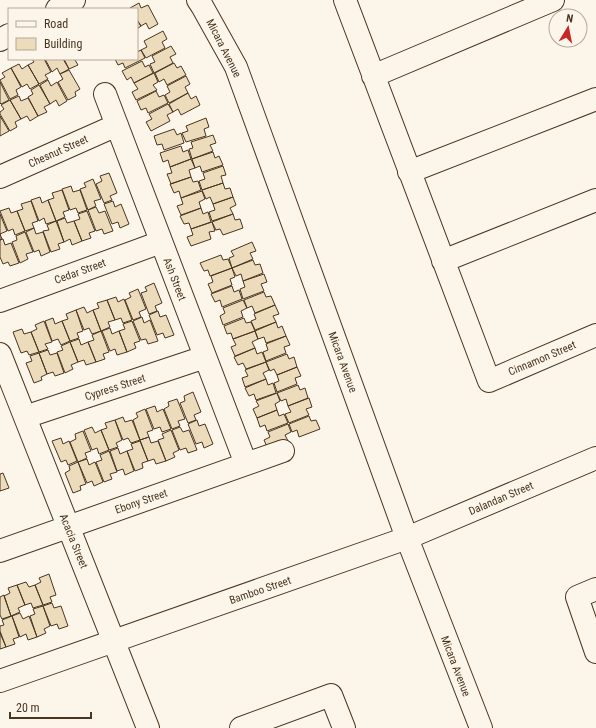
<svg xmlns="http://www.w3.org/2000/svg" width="596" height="728" font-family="'Roboto Condensed',sans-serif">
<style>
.building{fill:#ecdcbc;stroke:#4a3520}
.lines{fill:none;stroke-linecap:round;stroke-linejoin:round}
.minor-casing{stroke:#4a3520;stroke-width:24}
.tertiary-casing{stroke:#4a3520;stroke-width:24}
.minor{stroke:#fbf6e9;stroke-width:22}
.tertiary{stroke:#fbf6e9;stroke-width:22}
.labels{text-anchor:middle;stroke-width:3;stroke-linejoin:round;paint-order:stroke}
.street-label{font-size:11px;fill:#4a3520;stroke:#fbf6e9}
</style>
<rect width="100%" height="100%" fill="#fbf6e9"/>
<path class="building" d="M139 3 141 8 148 5 158 24 149 29 146 23 141 26 137 20V9H131L130 8Z
M137 20 141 26 137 29Z
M163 31 167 39 162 42 165 48 146 58 141 50 147 47 144 41Z
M171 46 176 54 170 57 173 63 154 73 150 64 155 62 152 56Z
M141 50 145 58 125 68 123 63 118 65 115 59H137V52Z
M32 59H44L51 72 45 75 48 79 39 84 28 65 34 62Z
M45 59H63L69 69 60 74 57 68 52 72Z
M64 59H77L75 60 78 65 69 69Z
M142 61 145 67 149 65 153 73 134 83 131 77 127 80 122 71Z
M174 63 177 68 181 66 186 75 167 85 164 79 159 82 155 73Z
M19 64 22 69 28 65 39 84 30 89 27 84 22 87 11 68Z
M11 68 21 87 16 90 18 95 10 99 0 80 5 77 2 73Z
M69 70 80 89 75 92 76 96 68 100 58 82 63 79 60 74Z
M154 73 158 82 153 85 157 90 136 100 132 92 138 89 134 83Z
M186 76 190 84 185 87 188 93 169 103 165 95 170 92 167 86Z
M48 80 51 86 57 82 67 101 59 106 56 100 50 104 40 85Z
M0 82 9 100 1 104 0 103Z
M39 85 50 104 44 107 47 112 38 116 28 97 33 94 31 90Z
M156 91 159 97 164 95 168 103 148 113 146 108 141 110 137 101Z
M188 93 191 99 196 96 200 105 181 115 178 109 173 112 169 104Z
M19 96 21 101 28 98 38 116 30 121 27 116 21 119 10 100Z
M10 100 21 119 15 122 17 127 10 131 0 114V112L4 109 1 105Z
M168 104 173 112 167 115 170 121 151 131 146 122 152 119 149 114Z
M0 116 9 131 0 136Z
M206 118 209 127 204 129 206 136 186 142 182 133 188 131 186 126Z
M174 129 177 135 181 133 184 143 164 150 162 144 157 145 154 136Z
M213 135 216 143 210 145 213 151 192 159 189 149 193 148 191 142Z
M181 146 183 152 188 150 191 159 170 167 168 160 163 162 160 153Z
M213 152 215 158 219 156 223 165 202 172 200 166 195 168 192 159Z
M191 159 195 168 189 170 191 177 171 184 167 174 172 173 170 167Z
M223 166 226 175 221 176 223 183 202 190 199 181 205 179 203 173Z
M109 173 117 193 110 196 112 200 104 203 96 184 102 181 100 176Z
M191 177 193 182 198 181 201 190 181 198 179 191 174 193 170 184Z
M93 179 101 199 94 201 96 206 88 210 80 189 86 187 84 183Z
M223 183 225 189 230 188 233 197 213 204 210 197 206 199 202 190Z
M71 186 73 192 80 190 87 210 78 213 76 208 70 210 62 189Z
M62 190 69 210 63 212 65 217 56 221 48 200 54 198 52 193Z
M202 191 205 199 199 202 201 208 181 215 177 206 183 204 181 198Z
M40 197 42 203 48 200 56 221 46 224 44 218 39 221 31 200Z
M233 197 236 205 230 208 233 214 212 221 209 212 215 210 213 204Z
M31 201 38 221 32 223 34 228 25 231 17 211 23 209 21 204Z
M113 201 115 207 121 204 129 224 120 228 118 222 112 224 104 204Z
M96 207 99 213 105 211 113 231 104 234 102 229 96 231 88 210Z
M9 208 11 213 17 211 25 231 15 235 13 229 8 231 0 211Z
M201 208 203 214 208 212 211 222 191 229 189 223 184 224 180 216Z
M87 211 95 231 89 233 91 238 82 241 74 221 80 219 78 214Z
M0 214 7 231 0 234 2 239 0 240Z
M233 214 235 220 240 219 243 228 223 235 220 229 216 230 212 222Z
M65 218 67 223 74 221 82 241 72 245 70 239 64 242 57 221Z
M56 221 64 242 58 244 60 249 51 252 43 231 49 230 47 225Z
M212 222 215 231 209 232 211 239 191 246 187 237 193 235 191 229Z
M34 228 36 234 43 232 50 252 41 256 39 250 34 252 26 232Z
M25 232 33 252 26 254 28 259 20 263 12 242 17 240 16 236Z
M3 239 5 245 11 243 19 263 10 266 8 262 3 264 0 257V240Z
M252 242 256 251 250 253 253 259 232 268 229 258 234 256 231 251Z
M221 255 223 260 228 259 232 268 210 276 208 270 204 271 200 263Z
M253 260 255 265 260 264 263 273 243 281 241 274 236 276 232 268Z
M232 268 235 277 230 279 232 285 212 293 208 284 213 282 211 276Z
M264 274 267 282 261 284 264 291 243 299 240 289 245 287 243 281Z
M154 283 162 303 155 306 157 311 149 314 141 293 147 291 145 287Z
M232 286 234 292 239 290 242 299 222 307 220 300 215 302 211 294Z
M138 289 146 309 139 312 141 317 133 320 125 300 131 297 129 293Z
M264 292 266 297 271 296 275 305 255 313 252 306 247 308 244 300Z
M116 297 118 302 124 299 132 320 123 323 121 318 115 320 107 300Z
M107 300 115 320 108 322 110 327 101 331 93 310 99 308 97 303Z
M243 300 247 308 241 311 243 317 223 325 220 316 225 313 223 308Z
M275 305 279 314 273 316 276 322 255 330 251 321 256 319 254 314Z
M84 307 87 313 93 310 101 331 92 334 89 328 84 330 76 310Z
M76 310 83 331 77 333 79 338 70 341 62 321 68 319 66 314Z
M158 311 160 317 166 315 174 335 165 338 163 333 157 335 149 315Z
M142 317 144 323 150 320 158 341 148 344 146 339 141 340 133 321Z
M53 318 55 324 62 321 70 341 61 345 58 339 52 341 45 321Z
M244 318 246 323 251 322 255 331 233 339 231 333 227 334 224 326Z
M44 321 52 342 45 344 48 349 39 352 31 332 37 329 35 325Z
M132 321 140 341 134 343 136 348 127 352 119 331 125 329 123 324Z
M276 322 278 328 282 326 286 336 266 343 264 337 258 339 255 331Z
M110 328 112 334 119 331 127 352 117 355 115 349 110 351 102 331Z
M22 329 24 334 31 332 39 352 29 355 27 351 21 353 13 332Z
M101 331 109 352 103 354 105 359 96 362 88 342 94 340 92 335Z
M255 331 258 339 252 342 255 348 235 356 231 347 236 345 233 339Z
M286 336 290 345 284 347 286 353 266 361 263 352 268 350 266 344Z
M79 339 81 345 88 342 96 362 86 365 84 360 78 362 70 342Z
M70 342 78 362 71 365 73 369 65 373 57 352 63 350 61 346Z
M255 348 257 354 262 352 266 362 246 369 243 363 238 365 234 357Z
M48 350 50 355 57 353 64 373 55 376 53 372 47 374 39 353Z
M39 353 47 374 41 377 42 380 34 383 26 363 32 361 30 356Z
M287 354 289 359 294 357 297 367 277 375 274 369 270 371 266 362Z
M266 362 269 370 263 373 266 379 245 387 242 378 248 376 245 370Z
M297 367 301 376 295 378 297 384 277 392 274 383 279 381 277 375Z
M266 379 268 385 273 383 276 393 256 400 254 394 249 396 245 388Z
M298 385 300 390 305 388 308 398 288 406 286 399 281 401 277 393Z
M193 392 201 412 194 415 196 420 188 423 180 403 185 401 184 396Z
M277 393 280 401 275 404 277 410 257 418 253 409 259 406 256 401Z
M309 398 312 407 306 409 309 415 289 423 285 414 291 412 288 406Z
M177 399 185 419 178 421 180 426 172 429 164 409 169 406 168 402Z
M155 406 157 412 163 409 171 429 162 432 160 427 154 429 146 409Z
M145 409 153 430 147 432 149 437 140 440 133 420 138 417 136 413Z
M277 410 279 416 284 414 288 423 267 431 265 425 260 427 257 418Z
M309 416 311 421 316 420 320 429 299 437 297 430 292 432 289 424Z
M123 417 125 422 132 420 140 440 131 443 128 438 123 440 115 420Z
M115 420 122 440 116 443 118 447 109 450 101 430 107 428 105 423Z
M197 420 199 426 205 424 213 444 204 448 202 442 196 444 188 424Z
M288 424 291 432 285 435 288 441 268 449 264 440 270 437 268 432Z
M92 427 95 433 101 430 109 450 99 454 97 448 92 450 84 430Z
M180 427 183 432 189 430 197 450 188 453 186 448 180 450 172 430Z
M171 430 179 450 173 453 175 457 166 461 158 440 164 438 162 434Z
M83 431 91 451 85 453 87 458 78 462 70 442 76 439 75 434Z
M149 437 151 443 158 441 166 461 156 464 154 459 148 461 140 440Z
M61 438 63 444 69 441 77 461 68 465 66 460 61 462 52 441Z
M140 441 148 461 142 463 143 468 135 471 127 451 133 449 131 444Z
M118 448 120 454 127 451 134 471 125 475 123 469 117 471 110 451Z
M109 451 117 472 110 474 112 479 104 482 96 462 102 460 100 455Z
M87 459 89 465 95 462 103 482 94 486 92 481 87 483 78 462Z
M78 462 86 484 80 486 81 490 73 493 65 473 70 470 69 466Z
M3 473 9 488 0 491V474Z
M49 574 56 595 50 597 52 602 43 605 35 585 41 582 39 578Z
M26 582 29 587 35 585 43 605 33 608 31 603 25 605 17 585Z
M17 585 25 605 18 608 20 612 11 616 4 596 10 593 8 588Z
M4 595 11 616 2 619 0 615V597Z
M52 603 54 608 61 606 68 626 59 629 57 624 51 626 43 606Z
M43 606 50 626 44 629 46 633 37 637 30 616 35 614 33 609Z
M20 613 23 619 29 616 37 637 28 640 26 634 20 637 12 616Z
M12 616 19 637 13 639 15 644 6 647 0 631V626L4 625 2 620Z
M0 633 6 647 0 649Z"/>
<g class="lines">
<defs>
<path id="minor" d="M345 0 489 381 596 335
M57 9 74 0
M0 40 9 35
M373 76 553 0
M105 94 246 464
M409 172 596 99
M0 177 117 125
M443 261 596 200
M0 301 161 242
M0 354 148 728
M25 417 205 357
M0 551 283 451
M596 589 577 597 596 652
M0 681 407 538 596 458
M241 728 331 695 344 728"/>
<path id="tertiary" d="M198 0 202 6 236 67 407 538 481 728"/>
</defs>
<use href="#minor" class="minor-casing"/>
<use href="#tertiary" class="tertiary-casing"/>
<use href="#minor" class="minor"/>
<use href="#tertiary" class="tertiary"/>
</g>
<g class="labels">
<g class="street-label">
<text transform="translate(224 48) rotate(63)" y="4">Micara Avenue</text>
<text transform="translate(58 151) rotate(-24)" y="4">Chesnut Street</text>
<text transform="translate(80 271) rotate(-20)" y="4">Cedar Street</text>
<text transform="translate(175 279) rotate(69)" y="4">Ash Street</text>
<text transform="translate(542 358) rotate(-23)" y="4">Cinnamon Street</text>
<text transform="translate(343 362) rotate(70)" y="4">Micara Avenue</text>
<text transform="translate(115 387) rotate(-18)" y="4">Cypress Street</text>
<text transform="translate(501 498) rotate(-23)" y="4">Dalandan Street</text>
<text transform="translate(141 501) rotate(-19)" y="4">Ebony Street</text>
<text transform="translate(74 541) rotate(68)" y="4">Acacia Street</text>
<text transform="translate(260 590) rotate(-19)" y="4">Bamboo Street</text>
<text transform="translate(456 666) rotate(69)" y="4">Micara Avenue</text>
</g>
</g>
<rect x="8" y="8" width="130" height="52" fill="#fbf6e9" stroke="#b4a999"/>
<rect x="16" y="21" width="20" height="6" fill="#fbf6e9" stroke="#b4a999"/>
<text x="44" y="28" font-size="12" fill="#4a3520">Road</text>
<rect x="16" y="38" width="20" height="12" fill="#ecdcbc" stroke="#b4a999"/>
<text x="44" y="48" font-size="12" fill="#4a3520">Building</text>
<g transform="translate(568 28) rotate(10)"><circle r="19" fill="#fbf6e9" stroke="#b4a999"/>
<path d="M0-3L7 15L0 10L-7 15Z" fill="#c62828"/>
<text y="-6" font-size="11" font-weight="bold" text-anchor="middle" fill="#4a3520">N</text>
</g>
<path d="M10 712v6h81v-6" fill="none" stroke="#4a3520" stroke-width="2"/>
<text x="16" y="712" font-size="12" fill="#4a3520" stroke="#fbf6e9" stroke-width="3" paint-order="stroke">20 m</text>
</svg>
